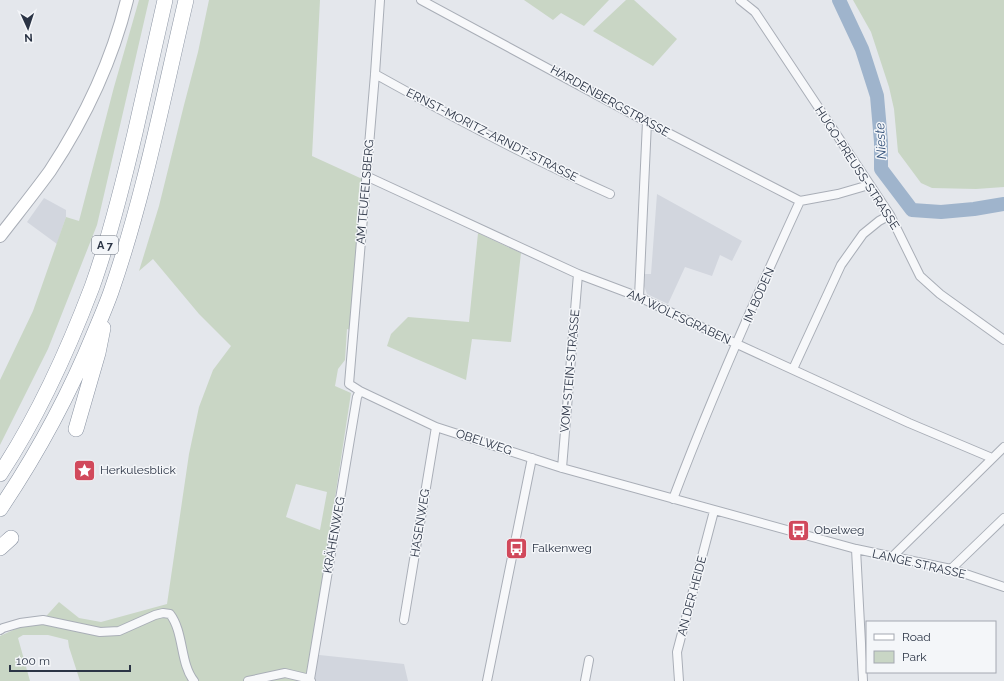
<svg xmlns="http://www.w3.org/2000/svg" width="1004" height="681" font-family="Raleway,sans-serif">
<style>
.built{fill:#d2d6de}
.green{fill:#c9d6c5;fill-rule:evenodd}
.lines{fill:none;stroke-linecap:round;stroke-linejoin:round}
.river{stroke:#9fb4cc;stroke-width:14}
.street-casing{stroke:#a9aeb7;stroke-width:10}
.secondary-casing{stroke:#a9aeb7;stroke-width:14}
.highway-casing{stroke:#8b94a3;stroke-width:16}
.street{stroke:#f7f8fa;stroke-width:8}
.secondary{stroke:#fff;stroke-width:12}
.highway{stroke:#fff;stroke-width:15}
.labels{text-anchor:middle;stroke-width:3;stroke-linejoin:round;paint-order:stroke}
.shield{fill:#f4f6f9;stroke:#676e7b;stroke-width:1}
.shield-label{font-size:11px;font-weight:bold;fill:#2b3445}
.street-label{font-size:12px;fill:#2b3445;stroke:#f4f6f9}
.poi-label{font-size:12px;fill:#2b3445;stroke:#f4f6f9;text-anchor:start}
.water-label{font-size:13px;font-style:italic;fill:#34527a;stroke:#f4f6f9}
</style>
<rect width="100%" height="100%" fill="#e4e7ec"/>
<path class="built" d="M657 194 742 241 732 261 720 255 712 276 685 267 668 304 647 294 644 286 645 274H651Z
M44 198 66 210V217L57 244 27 222Z
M310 654 404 664 408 681H307Z"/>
<path class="green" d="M139 0H149L97 225 48 349 0 445V380L33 311 66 217 79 221 114 87Z
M209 0H320L312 156 371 183 357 332 347 329 345 360 338 369 335 386 351 393 307 681H80L69 647 68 640 48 635H23L18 638 30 681H0V636L20 627 39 624 59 602 79 618 101 622 167 604 189 454 199 407 213 370 231 346 199 314 153 259 139 271 159 206 184 105 198 52ZM296 484 327 492 320 530 286 517Z
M524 0H609L584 26 561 13 553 20Z
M626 0H634L677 39 653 66 593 31Z
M853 0H1004V187L976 189 932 188 921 183 898 152 894 109 889 87 871 32Z
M478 233 521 253 511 342 472 339 466 380 414 358 387 346 391 334 408 317 469 322Z"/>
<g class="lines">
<path class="river" d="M839 0 862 49 877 96 881 142V169L912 210 941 212 974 209 1004 204"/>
<defs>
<path id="street" d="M380 0 375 74 349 384 360 391 436 427 562 468 856 549 951 569 1004 587
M421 0 647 122 800 201
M740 0 755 12 890 215 920 276 940 294 1004 340
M375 74C452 117 529 158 610 194
M366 176 578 274 639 297 737 344 909 423 992 458
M639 297 647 122
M793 369 841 265 863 234 879 221 890 215
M562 468 578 274
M673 499C711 398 755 299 800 201L838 194 869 185
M856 549 863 681
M892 557 1004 447
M951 569 1004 518
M404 620 436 427
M0 630 3 628 20 623 43 620 100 632 119 631 155 615 163 613 170 614C184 632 180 664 194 681
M310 679 357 397 360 391
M248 681 285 673 310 679 311 681
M487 681 532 458
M585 681 589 660
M679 681 677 652 714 511"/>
<path id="secondary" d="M0 236C17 214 34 193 50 171 85 118 112 61 127 0"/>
<path id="highway" d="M76 429 98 353 103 328
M0 474C37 418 68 350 92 287 110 237 123 184 135 133 145 88 155 44 165 0
M0 509C37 454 69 395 94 334 100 320 106 306 111 292 144 197 163 98 186 0
M0 548 11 538"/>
</defs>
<use href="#street" class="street-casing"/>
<use href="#secondary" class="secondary-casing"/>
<use href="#highway" class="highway-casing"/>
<use href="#street" class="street"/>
<use href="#secondary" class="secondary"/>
<use href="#highway" class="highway"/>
</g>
<defs>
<symbol id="sight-square" viewBox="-11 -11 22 22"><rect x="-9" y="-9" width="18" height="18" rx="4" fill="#d1495b" stroke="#f4f6f9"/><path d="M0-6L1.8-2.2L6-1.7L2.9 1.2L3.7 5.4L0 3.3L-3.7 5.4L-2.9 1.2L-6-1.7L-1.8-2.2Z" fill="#fff"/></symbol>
<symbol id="bus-square" viewBox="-11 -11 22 22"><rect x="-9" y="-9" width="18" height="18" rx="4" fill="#d1495b" stroke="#f4f6f9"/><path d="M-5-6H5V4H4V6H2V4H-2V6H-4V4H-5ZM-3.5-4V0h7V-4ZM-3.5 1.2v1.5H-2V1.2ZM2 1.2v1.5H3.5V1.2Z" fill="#fff"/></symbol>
</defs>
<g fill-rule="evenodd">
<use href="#sight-square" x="72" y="458" width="25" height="25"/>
<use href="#bus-square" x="786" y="518" width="25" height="25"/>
<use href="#bus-square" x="504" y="536" width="25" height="25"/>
</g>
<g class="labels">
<rect class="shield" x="92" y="236" width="26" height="18" rx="3"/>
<g class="shield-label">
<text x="105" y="249">A 7</text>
</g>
<g class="street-label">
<text transform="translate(610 101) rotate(29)" y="4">HARDENBERGSTRASSE</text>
<text transform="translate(492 135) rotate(27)" y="4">ERNST-MORITZ-ARNDT-STRASSE</text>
<text transform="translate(857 168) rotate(57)" y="4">HUGO-PREUSS-STRASSE</text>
<text transform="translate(365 192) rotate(-85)" y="4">AM TEUFELSBERG</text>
<text transform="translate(759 295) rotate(-66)" y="4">IM BODEN</text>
<text transform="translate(679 317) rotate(25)" y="4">AM WOLFSGRABEN</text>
<text transform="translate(570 371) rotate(-85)" y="4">VOM-STEIN-STRASSE</text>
<text transform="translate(484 442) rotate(18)" y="4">OBELWEG</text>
<text transform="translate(420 523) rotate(-81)" y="4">HASENWEG</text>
<text transform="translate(334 535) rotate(-80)" y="4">KRÄHENWEG</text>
<text transform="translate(919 564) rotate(13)" y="4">LANGE STRASSE</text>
<text transform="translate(692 596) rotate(-75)" y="4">AN DER HEIDE</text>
</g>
<g class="poi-label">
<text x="100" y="474">Herkulesblick</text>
<text x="814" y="534">Obelweg</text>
<text x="532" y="552">Falkenweg</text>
</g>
<g class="water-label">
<text transform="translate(880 141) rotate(-93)" y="5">Nieste</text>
</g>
</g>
<rect x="866" y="621" width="130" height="52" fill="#f4f6f9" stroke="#a4a8b1"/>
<rect x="874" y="634" width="20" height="6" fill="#ffffff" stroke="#a4a8b1"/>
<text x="902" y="641" font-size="12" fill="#2b3445">Road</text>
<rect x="874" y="651" width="20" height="12" fill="#c9d6c5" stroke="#a4a8b1"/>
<text x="902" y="661" font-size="12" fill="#2b3445">Park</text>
<g transform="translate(28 28) rotate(177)" stroke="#f4f6f9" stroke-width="3" paint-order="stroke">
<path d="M0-3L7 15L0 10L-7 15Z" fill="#2b3445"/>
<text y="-6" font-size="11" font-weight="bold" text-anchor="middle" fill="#2b3445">N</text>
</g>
<path d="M10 665v6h120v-6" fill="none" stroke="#2b3445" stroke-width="2"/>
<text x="16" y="665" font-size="12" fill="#2b3445" stroke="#f4f6f9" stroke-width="3" paint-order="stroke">100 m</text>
</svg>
